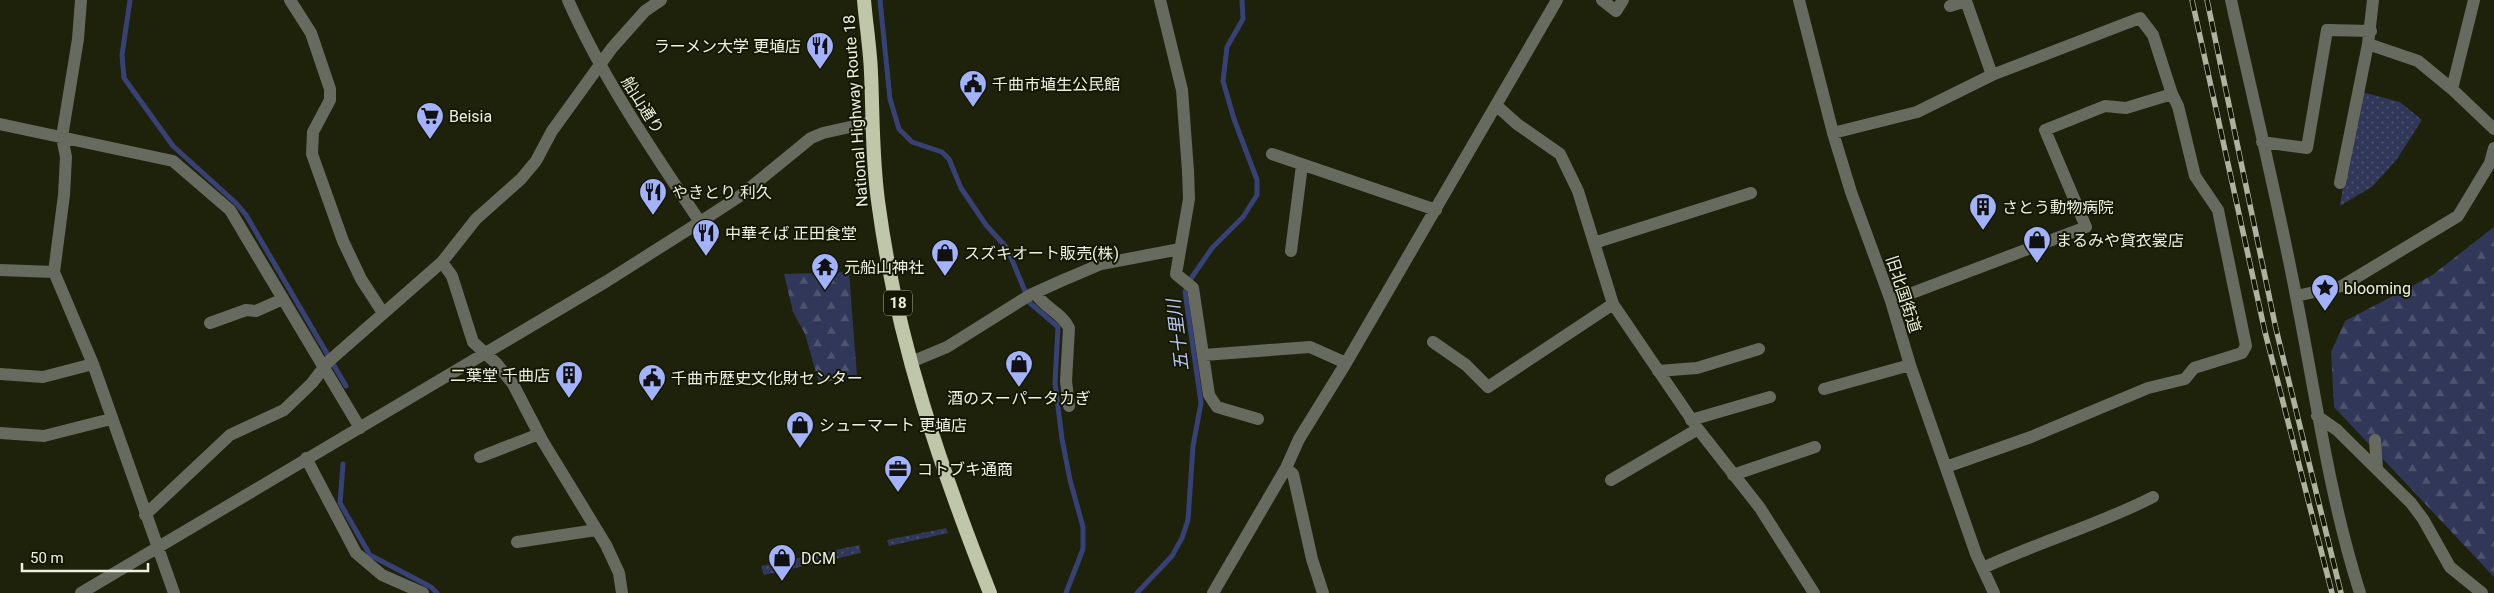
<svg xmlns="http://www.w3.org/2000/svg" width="2494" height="593" font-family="Roboto,'Noto Sans JP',sans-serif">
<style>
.grass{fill:url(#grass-dots)}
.forest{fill:url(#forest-firs)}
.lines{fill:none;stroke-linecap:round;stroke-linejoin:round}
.stream{stroke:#384176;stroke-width:5}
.minor{stroke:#676a5e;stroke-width:12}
.tertiary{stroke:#676a5e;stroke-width:12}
.trunk{stroke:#c0c6aa;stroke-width:14}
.rail-casing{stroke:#aeb2a0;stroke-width:5.5}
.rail{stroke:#141803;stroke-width:4;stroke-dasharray:11;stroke-linecap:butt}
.labels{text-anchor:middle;stroke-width:4;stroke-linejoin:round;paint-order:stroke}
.shield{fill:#141803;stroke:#acaf9e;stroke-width:1}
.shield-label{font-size:15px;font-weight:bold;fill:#edf0e1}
.poi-label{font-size:16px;fill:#edf0e1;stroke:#141803;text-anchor:start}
.street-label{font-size:16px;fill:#edf0e1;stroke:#141803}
.water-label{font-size:18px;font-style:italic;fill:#b8c4f6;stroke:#141803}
</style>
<defs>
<pattern id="grass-dots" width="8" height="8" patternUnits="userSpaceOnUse" patternTransform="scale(1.25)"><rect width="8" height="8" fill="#303758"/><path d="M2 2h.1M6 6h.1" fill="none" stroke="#4e5470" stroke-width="1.8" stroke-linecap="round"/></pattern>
<pattern id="forest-firs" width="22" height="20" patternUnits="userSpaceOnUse" patternTransform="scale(1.25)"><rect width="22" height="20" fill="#303758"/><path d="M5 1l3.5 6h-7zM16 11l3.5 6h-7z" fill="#4e5470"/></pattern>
</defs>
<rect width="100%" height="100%" fill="#1e220a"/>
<path class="grass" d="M2358 91 2400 102 2422 120 2397 159 2373 186 2340 206Z
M946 528 948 533 889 546 887 540Z
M859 545 861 553 764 575 761 566Z"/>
<path class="forest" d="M2494 227V577L2334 407 2331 352 2345 321 2431 276Z
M849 272 857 376 819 383 805 334 793 312 784 274Z"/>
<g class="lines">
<path class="stream" d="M130 0 122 55 124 78 173 146 236 203 246 215 346 386
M880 0 890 99 899 129 912 142 942 152 949 159 961 188 986 225 1007 248 1030 303 1058 327 1055 383 1062 439 1070 480 1083 527V549L1066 593
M343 464 340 503 370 555 431 587 437 593
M1137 593 1172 556 1182 538 1188 520 1193 446 1201 403 1185 292 1192 277 1212 248 1243 217 1257 195V180L1234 119 1223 81 1227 47 1243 19 1242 0"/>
<path class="minor" d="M81 0 78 39 62 137 66 157 64 195 54 272 93 364 174 593
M290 0 311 33 330 89V100L313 132 312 154 343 241 361 279 383 313
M1160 0 1182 90 1188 171 1189 199 1176 274 1193 288 1209 395 1217 407 1258 419
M1602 0 1616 11 1623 0
M1799 0 1833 133 1851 192 1891 301 1910 365 1976 554 1994 593
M2231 0C2253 99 2277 197 2296 296 2316 396 2329 496 2360 593
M2373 0 2368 44 2418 61 2452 89
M2474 0 2452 89 2494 129
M1497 106 1517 124 1560 154 1578 191 1613 304 1698 429 1760 508 1814 593
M0 124 173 161 230 210 360 428
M1833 133 1917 112 1992 75
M2262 142 2307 148 2327 30 2371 31
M1272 154 1436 210
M2340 183 2368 44
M1594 243 1751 193
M1291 251 1302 165
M442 262 452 276 473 342 497 364 513 384 542 440 606 545 619 573 622 593
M0 270 54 272
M1035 293C1046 309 1062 313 1069 328L1066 381 1069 406
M2296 296 2342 286 2458 216 2490 163 2494 148
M1891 301 2086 227 2045 130 2105 106 2126 108 2172 94 2153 35 2140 18 1992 75 1966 1 1950 6
M210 323 246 310 256 311 283 299
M1433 342 1466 365 1488 387 1613 304
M1204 355 1310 347 1346 363
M911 362 947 347 1030 295 1061 281 1101 264 1180 249
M1658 371 1697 368 1759 349
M0 374 43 377 93 364
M1824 389 1910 365
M2317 416 2337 430 2411 503 2423 519 2450 567 2482 593
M1691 420 1770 397
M0 433 44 436 111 419
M2375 440 2377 469
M480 457 539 434
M306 458 356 553 382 575 423 593
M1946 467 2031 437 2148 388 2185 379 2194 368 2242 353 2246 346 2218 210 2195 176 2178 106 2172 94
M1286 468 1293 474 1312 559 1323 593
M1733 475 1815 447
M1611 480 1698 429
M145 515 230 435 284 410 312 383 328 362 442 262 476 219 521 179 536 161 552 131 612 48 645 11 661 0
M517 542 596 530
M1983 568C2039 542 2098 525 2153 497
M81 593 607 281 700 222
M1213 593 1286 468 1299 439 1346 363 1557 0"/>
<path class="tertiary" d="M568 0C603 79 652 150 700 222L740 196 811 138 823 133 872 122"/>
<path class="trunk" d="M864 0C866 24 870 48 871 72 873 117 872 162 879 208 897 341 941 469 990 593"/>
<defs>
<path id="rail" d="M2192 0 2265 332 2332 593
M2207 0 2276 329 2341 593"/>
</defs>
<use href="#rail" class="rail-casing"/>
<use href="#rail" class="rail"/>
</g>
<defs>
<symbol id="restaurant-pin" viewBox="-11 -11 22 30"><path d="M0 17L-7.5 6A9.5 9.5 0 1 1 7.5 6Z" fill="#a2b2fd" stroke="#141803"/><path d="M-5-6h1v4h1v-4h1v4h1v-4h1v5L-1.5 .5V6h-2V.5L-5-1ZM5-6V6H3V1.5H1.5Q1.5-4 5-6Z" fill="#111"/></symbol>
<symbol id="civic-pin" viewBox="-11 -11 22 30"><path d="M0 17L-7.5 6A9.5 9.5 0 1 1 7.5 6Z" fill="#a2b2fd" stroke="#141803"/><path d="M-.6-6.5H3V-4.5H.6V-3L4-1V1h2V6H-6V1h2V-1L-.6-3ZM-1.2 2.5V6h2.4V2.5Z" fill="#111"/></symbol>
<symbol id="supermarket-pin" viewBox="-11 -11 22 30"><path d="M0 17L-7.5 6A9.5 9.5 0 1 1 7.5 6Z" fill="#a2b2fd" stroke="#141803"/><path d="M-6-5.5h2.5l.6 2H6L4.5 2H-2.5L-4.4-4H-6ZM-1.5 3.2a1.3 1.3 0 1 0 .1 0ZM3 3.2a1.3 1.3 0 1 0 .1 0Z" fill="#111"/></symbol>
<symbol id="building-pin" viewBox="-11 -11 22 30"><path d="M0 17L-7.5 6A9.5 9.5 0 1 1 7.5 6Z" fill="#a2b2fd" stroke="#141803"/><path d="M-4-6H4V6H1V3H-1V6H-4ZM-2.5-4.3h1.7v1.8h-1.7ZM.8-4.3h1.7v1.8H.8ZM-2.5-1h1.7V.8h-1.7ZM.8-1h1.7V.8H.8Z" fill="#111"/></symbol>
<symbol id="shop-pin" viewBox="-11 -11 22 30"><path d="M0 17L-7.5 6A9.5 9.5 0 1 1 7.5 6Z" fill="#a2b2fd" stroke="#141803"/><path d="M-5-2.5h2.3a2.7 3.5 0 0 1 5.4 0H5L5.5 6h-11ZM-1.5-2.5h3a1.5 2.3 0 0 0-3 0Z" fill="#111"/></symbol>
<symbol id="temple-pin" viewBox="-11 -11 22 30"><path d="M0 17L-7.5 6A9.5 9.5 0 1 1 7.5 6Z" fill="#a2b2fd" stroke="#141803"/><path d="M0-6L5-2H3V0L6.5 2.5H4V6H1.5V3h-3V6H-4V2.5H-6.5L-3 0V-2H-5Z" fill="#111"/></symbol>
<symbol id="sight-pin" viewBox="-11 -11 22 30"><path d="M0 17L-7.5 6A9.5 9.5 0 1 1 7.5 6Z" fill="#a2b2fd" stroke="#141803"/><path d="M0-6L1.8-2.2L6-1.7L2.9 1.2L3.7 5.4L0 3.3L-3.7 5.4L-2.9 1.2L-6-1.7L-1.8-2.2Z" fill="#111"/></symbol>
<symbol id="office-pin" viewBox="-11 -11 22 30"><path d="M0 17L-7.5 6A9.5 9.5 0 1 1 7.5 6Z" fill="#a2b2fd" stroke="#141803"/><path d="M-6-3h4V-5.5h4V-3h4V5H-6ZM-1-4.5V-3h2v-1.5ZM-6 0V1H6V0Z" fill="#111"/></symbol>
</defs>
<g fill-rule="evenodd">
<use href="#restaurant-pin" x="804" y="30" width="32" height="43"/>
<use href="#civic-pin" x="957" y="68" width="32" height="43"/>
<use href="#supermarket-pin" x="414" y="100" width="32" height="43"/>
<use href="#restaurant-pin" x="637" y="176" width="32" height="43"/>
<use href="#building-pin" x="1967" y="191" width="32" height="43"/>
<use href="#restaurant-pin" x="690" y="217" width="32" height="43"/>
<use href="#shop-pin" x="2021" y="224" width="32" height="43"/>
<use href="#shop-pin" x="929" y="237" width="32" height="43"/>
<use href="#temple-pin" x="809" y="251" width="32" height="43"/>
<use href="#sight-pin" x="2309" y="272" width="32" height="43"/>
<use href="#shop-pin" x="1003" y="348" width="32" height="43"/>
<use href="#building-pin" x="553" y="359" width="32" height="43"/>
<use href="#civic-pin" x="636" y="362" width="32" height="43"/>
<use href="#shop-pin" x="784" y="409" width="32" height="43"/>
<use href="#office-pin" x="882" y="453" width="32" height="43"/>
<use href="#shop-pin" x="766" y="542" width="32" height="43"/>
</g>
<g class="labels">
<rect class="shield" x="884" y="290.5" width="28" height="25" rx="4"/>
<g class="shield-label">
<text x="898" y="308">18</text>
</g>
<g class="poi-label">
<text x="801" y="52" text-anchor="end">ラーメン大学 更埴店</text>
<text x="992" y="90">千曲市埴生公民館</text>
<text x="449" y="122">Beisia</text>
<text x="672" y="198">やきとり 利久</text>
<text x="2002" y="213">さとう動物病院</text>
<text x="725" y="239">中華そば 正田食堂</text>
<text x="2056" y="246">まるみや貸衣裳店</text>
<text x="964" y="259">スズキオート販売(株)</text>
<text x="844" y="273">元船山神社</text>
<text x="2344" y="294">blooming</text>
<text x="550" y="381" text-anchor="end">二葉堂 千曲店</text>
<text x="671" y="384">千曲市歴史文化財センター</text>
<text x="1019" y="404" text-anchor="middle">酒のスーパータカぎ</text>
<text x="819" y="431">シューマート 更埴店</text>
<text x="917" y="475">コトブキ通商</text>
<text x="801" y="564">DCM</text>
</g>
<g class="street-label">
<text transform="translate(643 105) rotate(58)" y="6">船山通り</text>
<text transform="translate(855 111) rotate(-94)" y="6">National Highway Route 18</text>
<text transform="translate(1904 294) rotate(72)" y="6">旧北国街道</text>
</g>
<g class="water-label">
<text transform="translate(1178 335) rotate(-97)" y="6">五十里川</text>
</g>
</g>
<path d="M22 563v8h126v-8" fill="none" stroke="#edf0e1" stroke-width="2.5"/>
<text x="30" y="563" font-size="15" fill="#edf0e1" stroke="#141803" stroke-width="4" paint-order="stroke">50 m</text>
</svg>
